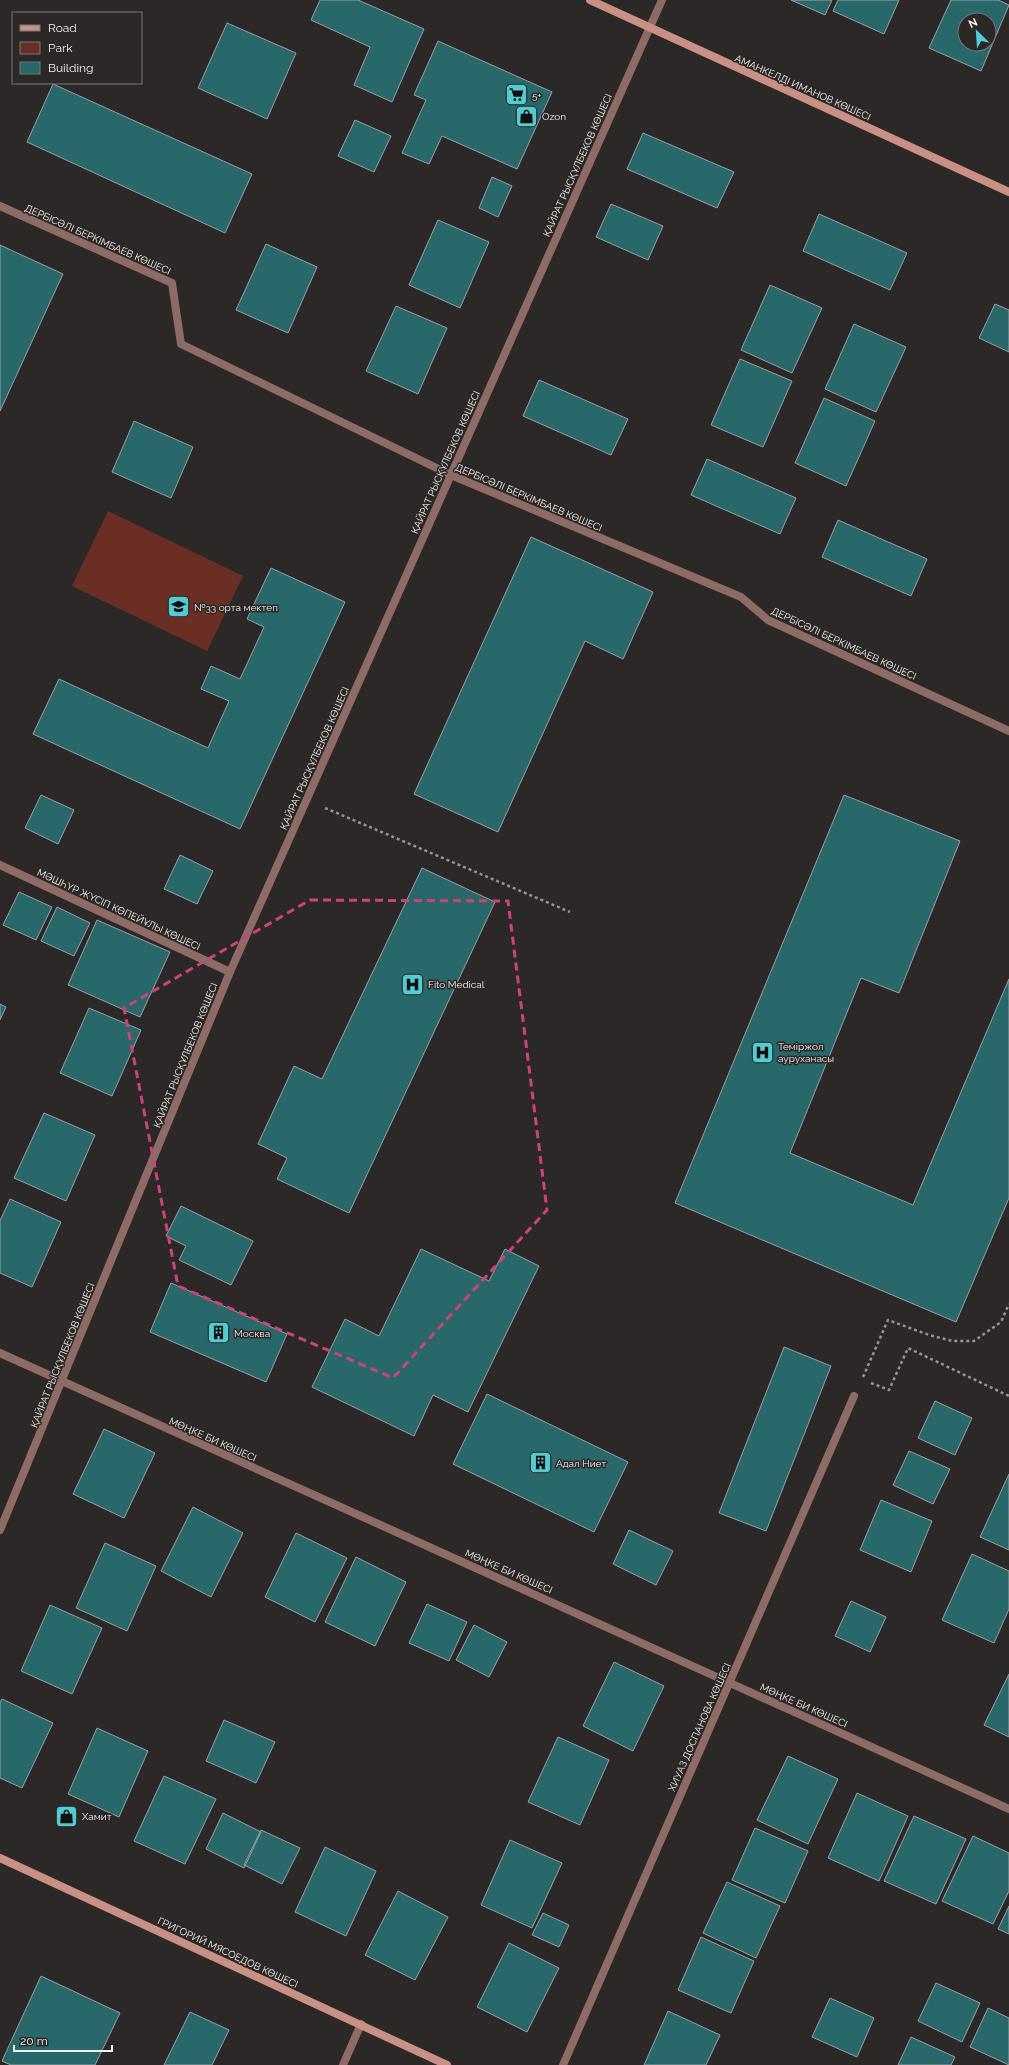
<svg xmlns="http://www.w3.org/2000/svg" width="1009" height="2065" font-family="Raleway,sans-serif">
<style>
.green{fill:#6b2e25}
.building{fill:#28676a;stroke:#9ca1a1;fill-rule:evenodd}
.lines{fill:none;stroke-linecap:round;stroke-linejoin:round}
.path{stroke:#979494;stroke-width:2.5;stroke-dasharray:3 3;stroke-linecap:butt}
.service{stroke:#8f6b65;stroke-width:8}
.minor{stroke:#8f6b65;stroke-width:8}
.tertiary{stroke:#8f6b65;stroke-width:8}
.secondary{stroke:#ca9086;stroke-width:8}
.marked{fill:none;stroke:#cc4379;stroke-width:3;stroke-dasharray:8 5;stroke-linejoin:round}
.labels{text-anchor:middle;stroke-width:3;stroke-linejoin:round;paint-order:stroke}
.street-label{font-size:10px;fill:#f3f0f0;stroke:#2b2827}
.poi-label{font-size:10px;fill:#f3f0f0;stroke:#2b2827;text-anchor:start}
</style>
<rect width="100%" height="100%" fill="#2b2827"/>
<path class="green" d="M108 511 243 576 207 651 72 586Z"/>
<path class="building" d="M320 0H358L424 29 392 102 354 85 370 47 311 20Z
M791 0H832L825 15Z
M838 0H899L884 34 833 11Z
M951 0H998L1009 5 981 71 929 48ZM965 20H989V44H965Z
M227 23 296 53 267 119 198 88Z
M438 41 552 92 517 169 442 136 429 164 402 153 426 100 414 95Z
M53 84 252 174 225 233 27 142Z
M355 120 391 136 374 172 338 156Z
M643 133 734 172 717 208 627 169Z
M492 177 512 186 498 217 479 208Z
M611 204 663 226 648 260 596 237Z
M819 214 907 253 890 290 803 251Z
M438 220 489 242 460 308 409 285Z
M266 244 317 267 288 333 236 310Z
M0 245 63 274 0 411Z
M770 285 822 308 792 373 741 350Z
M995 304 1009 310V352L979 338Z
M396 306 447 328 418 394 366 371Z
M854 324 906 347 876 412 825 389Z
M740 359 792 381 763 447 711 425Z
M539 380 628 419 611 455 523 416Z
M824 398 875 421 846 486 795 463Z
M134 421 193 447 171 498 112 472Z
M707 459 796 498 780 534 691 495Z
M838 520 927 559 911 596 822 557Z
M531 537 653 592 623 659 585 641 498 832 414 794Z
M271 568 345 602 240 829 33 734 59 679 208 748 229 701 201 689 211 666 240 679 264 627 247 619Z
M41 795 74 810 58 844 25 828Z
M844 795 960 841 899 993 861 978 790 1153 913 1205 1009 979V1198L956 1322 675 1203Z
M180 855 213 871 197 904 164 889Z
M422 868 495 902 349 1213 277 1179 287 1158 258 1144 294 1066 322 1079Z
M19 892 52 907 36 940 3 925Z
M57 907 90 923 74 956 41 941Z
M97 920 170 952 140 1017 68 985Z
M0 1004 6 1007 0 1020Z
M89 1008 141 1030 112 1096 60 1073Z
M44 1113 95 1135 66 1201 14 1178Z
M10 1199 61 1222 32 1287 0 1273V1221Z
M181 1206 253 1241 231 1285 179 1260 186 1246 166 1236Z
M421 1249 489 1281 505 1249 539 1266 468 1412 433 1395 414 1436 312 1387 345 1319 379 1336Z
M171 1283 287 1334 266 1382 150 1332Z
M784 1347 831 1366 766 1531 719 1513Z
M487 1394 628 1462 594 1532 453 1464Z
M935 1401 972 1418 955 1455 918 1438Z
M104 1429 155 1453 124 1518 73 1494Z
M909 1451 950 1469 933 1504 893 1485Z
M1009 1474V1550L980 1537Z
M881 1500 932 1521 911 1572 860 1550Z
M193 1507 243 1533 211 1597 161 1571Z
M629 1530 673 1551 656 1585 613 1564Z
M296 1533 347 1558 315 1622 265 1597Z
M105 1543 156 1566 127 1631 76 1608Z
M972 1554 1009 1571V1609L994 1643 942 1620Z
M356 1557 406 1582 375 1646 325 1622Z
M851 1601 886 1617 870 1652 835 1636Z
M427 1604 467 1622 449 1661 409 1643Z
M50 1605 102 1628 72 1694 21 1671Z
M474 1625 507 1642 489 1677 456 1660Z
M614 1662 664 1686 633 1751 583 1726Z
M1009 1674V1737L984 1725Z
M2 1699 53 1723 22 1788 0 1778V1703Z
M224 1720 275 1742 256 1783 206 1761Z
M97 1728 148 1751 119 1817 68 1794Z
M558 1737 609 1760 580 1825 528 1802Z
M788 1756 838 1779 808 1844 757 1820Z
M164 1776 216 1799 185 1864 134 1841Z
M857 1793 908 1816 879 1881 828 1858Z
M223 1813 261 1832 244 1868 206 1849Z
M914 1816 966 1839 936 1904 884 1881Z
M755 1828 808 1851 785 1903 732 1880Z
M261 1830 300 1848 282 1884 244 1865Z
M973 1836 1009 1853V1891L993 1924 942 1901Z
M510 1840 562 1863 532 1928 481 1905Z
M325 1847 376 1871 346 1936 295 1912Z
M727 1882 780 1906 756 1958 703 1933Z
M398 1891 448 1917 415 1980 365 1955Z
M1009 1906V1934L998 1929Z
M543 1913 569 1925 559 1947 532 1935Z
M701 1937 754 1961 731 2013 678 1990Z
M509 1943 559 1968 527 2032 477 2007Z
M41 1976 120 2013 95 2065H11L2 2061Z
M936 1983 980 2003 962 2042 918 2021Z
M830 1998 874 2018 857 2057 812 2037Z
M988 2008 1009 2018V2065L970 2047Z
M668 2011 720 2035 706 2065H644Z
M190 2012 229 2030 212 2065H164Z
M911 2037 955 2057 951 2065H898Z"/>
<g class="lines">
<path class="path" d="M325 808 570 912
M863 1377 888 1320 929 1335 952 1341H974L1001 1322 1009 1304
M871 1383 889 1390 908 1348 1009 1396"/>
<path class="service" d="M0 206 172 283 181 344 451 475 741 597 768 620 1009 731"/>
<path class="minor" d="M0 865 230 972
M0 1353 1009 1809
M0 1530 230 972 662 0
M563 2065 854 1396"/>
<path class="tertiary" d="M343 2065 361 2024"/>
<path class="secondary" d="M590 0 1009 192
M0 1858 447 2065"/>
</g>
<path class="marked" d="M310 900 508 901 547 1210 393 1378 178 1286 124 1008Z"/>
<defs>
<symbol id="supermarket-square" viewBox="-11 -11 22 22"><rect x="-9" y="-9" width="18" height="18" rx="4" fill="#51ccd2" stroke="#2b2827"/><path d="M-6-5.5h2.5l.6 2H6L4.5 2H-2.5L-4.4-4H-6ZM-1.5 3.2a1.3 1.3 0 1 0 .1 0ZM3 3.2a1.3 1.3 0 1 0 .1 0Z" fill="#111"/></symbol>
<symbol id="shop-square" viewBox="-11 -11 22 22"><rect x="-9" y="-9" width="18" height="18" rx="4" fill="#51ccd2" stroke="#2b2827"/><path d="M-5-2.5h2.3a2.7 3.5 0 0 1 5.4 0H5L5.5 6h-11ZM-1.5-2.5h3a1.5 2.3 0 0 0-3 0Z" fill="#111"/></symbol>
<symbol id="school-square" viewBox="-11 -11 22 22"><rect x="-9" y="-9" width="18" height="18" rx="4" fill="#51ccd2" stroke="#2b2827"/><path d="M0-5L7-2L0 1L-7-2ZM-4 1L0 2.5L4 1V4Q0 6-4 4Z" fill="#111"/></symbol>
<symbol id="hospital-square" viewBox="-11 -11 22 22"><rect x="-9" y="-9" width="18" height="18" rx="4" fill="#51ccd2" stroke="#2b2827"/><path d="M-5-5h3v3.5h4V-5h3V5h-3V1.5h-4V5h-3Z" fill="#111"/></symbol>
<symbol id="building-square" viewBox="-11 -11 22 22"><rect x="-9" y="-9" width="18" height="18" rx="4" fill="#51ccd2" stroke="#2b2827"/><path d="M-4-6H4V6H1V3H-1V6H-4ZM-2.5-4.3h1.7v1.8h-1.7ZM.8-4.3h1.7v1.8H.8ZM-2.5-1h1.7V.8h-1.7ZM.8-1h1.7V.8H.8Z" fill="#111"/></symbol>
</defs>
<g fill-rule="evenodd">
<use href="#supermarket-square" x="504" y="82" width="25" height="25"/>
<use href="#shop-square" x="514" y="104" width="25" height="25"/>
<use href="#school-square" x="166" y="594" width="25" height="25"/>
<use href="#hospital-square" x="400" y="972" width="25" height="25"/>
<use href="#hospital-square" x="750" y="1040" width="25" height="25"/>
<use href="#building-square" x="206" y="1320" width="25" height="25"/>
<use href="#building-square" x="528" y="1450" width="25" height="25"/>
<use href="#shop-square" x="54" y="1804" width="25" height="25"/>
</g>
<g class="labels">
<g class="street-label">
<text transform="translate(803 87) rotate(24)" y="4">АМАНКЕЛДІ ИМАНОВ КӨШЕСІ</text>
<text transform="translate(577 165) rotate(-66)" y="4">ҚАЙРАТ РЫСҚҰЛБЕКОВ КӨШЕСІ</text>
<text transform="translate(98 239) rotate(24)" y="4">ДЕРБІСӘЛІ БЕРКІМБАЕВ КӨШЕСІ</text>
<text transform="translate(445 462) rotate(-66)" y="4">ҚАЙРАТ РЫСҚҰЛБЕКОВ КӨШЕСІ</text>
<text transform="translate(529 497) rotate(23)" y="4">ДЕРБІСӘЛІ БЕРКІМБАЕВ КӨШЕСІ</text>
<text transform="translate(844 643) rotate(25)" y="4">ДЕРБІСӘЛІ БЕРКІМБАЕВ КӨШЕСІ</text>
<text transform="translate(314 758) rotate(-66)" y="4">ҚАЙРАТ РЫСҚҰЛБЕКОВ КӨШЕСІ</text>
<text transform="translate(119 909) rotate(25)" y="4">МӘШҺҮР ЖҮСІП КӨПЕЙҰЛЫ КӨШЕСІ</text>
<text transform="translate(185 1055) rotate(-68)" y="4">ҚАЙРАТ РЫСҚҰЛБЕКОВ КӨШЕСІ</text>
<text transform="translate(62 1355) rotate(-68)" y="4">ҚАЙРАТ РЫСҚҰЛБЕКОВ КӨШЕСІ</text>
<text transform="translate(213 1439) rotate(24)" y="4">МӨҢКЕ БИ КӨШЕСІ</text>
<text transform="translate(509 1571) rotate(24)" y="4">МӨҢКЕ БИ КӨШЕСІ</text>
<text transform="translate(804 1705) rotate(24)" y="4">МӨҢКЕ БИ КӨШЕСІ</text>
<text transform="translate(699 1727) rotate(-66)" y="4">ХИУАЗ ДОСПАНОВА КӨШЕСІ</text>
<text transform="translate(228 1952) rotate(25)" y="4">ГРИГОРИЙ МЯСОЕДОВ КӨШЕСІ</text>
</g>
<g class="poi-label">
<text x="532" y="99">5+</text>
<text x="542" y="120">Ozon</text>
<text x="194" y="611">№33 орта мектеп</text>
<text x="428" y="988">Fito Medical</text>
<text x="778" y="1050">Теміржол<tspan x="778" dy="12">ауруханасы</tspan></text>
<text x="234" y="1337">Москва</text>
<text x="556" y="1467">Адал Ниет</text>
<text x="82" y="1820">Хамит</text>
</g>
</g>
<rect x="12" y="12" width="130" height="72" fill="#2b2827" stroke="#7b7877"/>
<rect x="20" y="25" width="20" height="6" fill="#ca9086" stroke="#7b7877"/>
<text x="48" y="32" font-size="12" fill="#f3f0f0">Road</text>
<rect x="20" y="42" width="20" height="12" fill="#6b2e25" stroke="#7b7877"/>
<text x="48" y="52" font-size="12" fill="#f3f0f0">Park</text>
<rect x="20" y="62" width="20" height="12" fill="#28676a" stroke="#7b7877"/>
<text x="48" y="72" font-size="12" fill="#f3f0f0">Building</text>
<g transform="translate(977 32) rotate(335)"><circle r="19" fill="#2b2827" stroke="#7b7877"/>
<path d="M0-3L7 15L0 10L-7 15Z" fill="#51ccd2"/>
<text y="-6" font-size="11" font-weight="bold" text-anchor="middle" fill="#f3f0f0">N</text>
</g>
<path d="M14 2045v6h98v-6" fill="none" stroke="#f3f0f0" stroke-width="2"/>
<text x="20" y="2045" font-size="12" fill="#f3f0f0" stroke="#2b2827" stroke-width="3" paint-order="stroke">20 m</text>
</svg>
